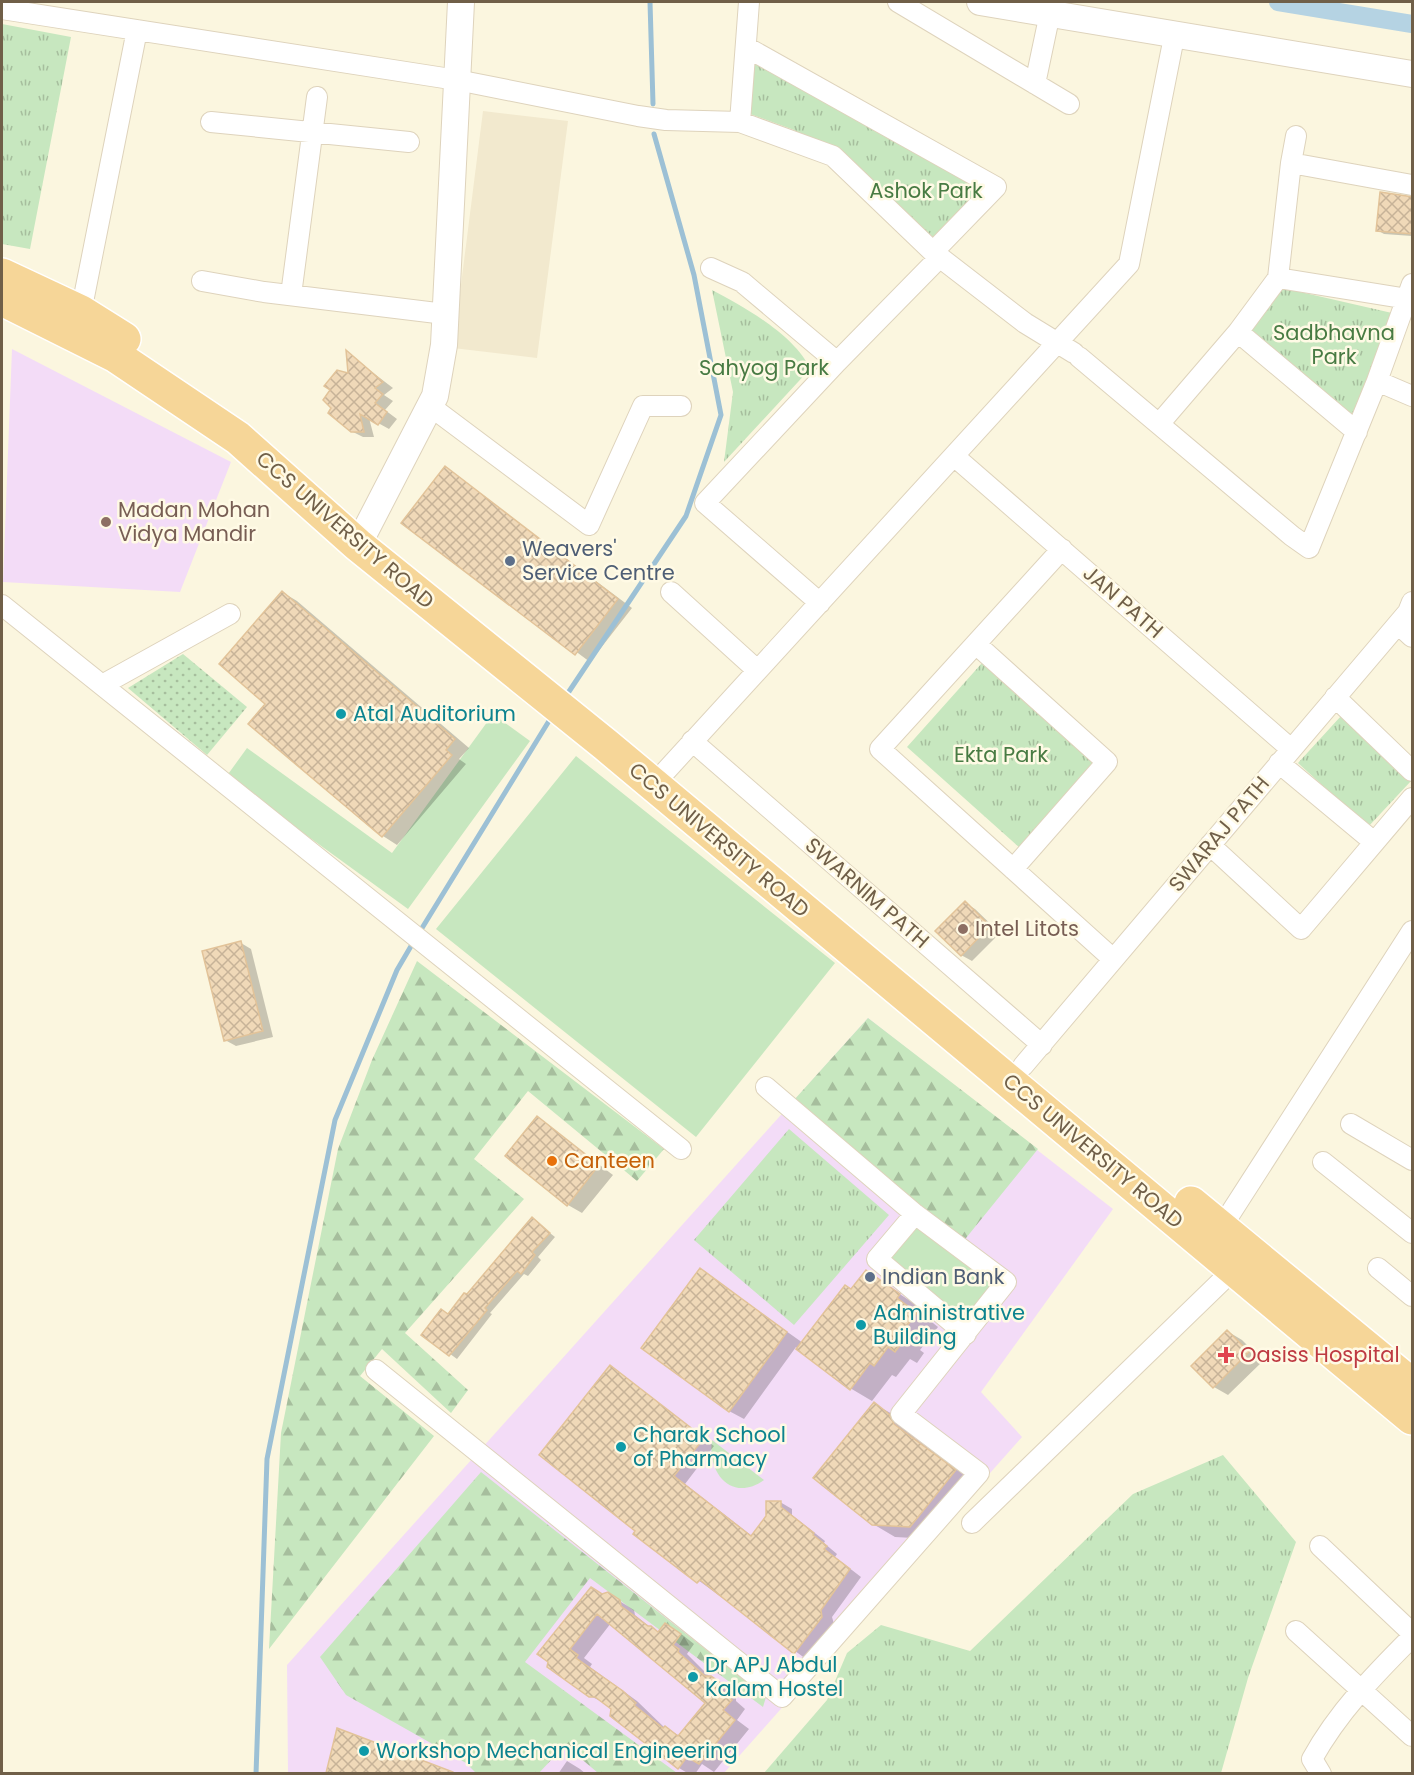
<svg xmlns="http://www.w3.org/2000/svg" width="1414" height="1775" font-family="Poppins,sans-serif">
<style>
.residential{fill:#f2e9ce}
.education{fill:#f3dcf7}
.grass{fill:#c7e7bf}
.forest{fill:url(#forest-firs)}
.park{fill:url(#park-tufts)}
.garden{fill:url(#garden-dots)}
.shadow{fill:#0003;fill-rule:evenodd}
.lines{fill:none;stroke-linecap:round;stroke-linejoin:round}
.stream{stroke:#9cc0d5;stroke-width:5}
.canal{stroke:#b5d3e3;stroke-width:18}
.building{fill:url(#building-cross-hatch);stroke:#e2c399;stroke-width:1.5;fill-rule:evenodd}
.minor-casing{stroke:#ded3bc;stroke-width:22}
.tertiary-casing{stroke:#ded3bc;stroke-width:28}
.trunk-casing{stroke:#fff;stroke-width:36}
.minor{stroke:#fff;stroke-width:20}
.tertiary{stroke:#fff;stroke-width:26}
.trunk{stroke:#f6d698;stroke-width:33}
.education-dot{fill:#8d6e63;stroke:#fffae5;stroke-width:2}
.service-dot{fill:#5c6f8a;stroke:#fffae5;stroke-width:2}
.culture-dot{fill:#0f9aa8;stroke:#fffae5;stroke-width:2}
.food-dot{fill:#e8710a;stroke:#fffae5;stroke-width:2}
.health-dot{fill:#e0444e;stroke:#fffae5;stroke-width:2}
.labels{text-anchor:middle;stroke-width:5;stroke-linejoin:round;paint-order:stroke}
.park-label{font-size:21px;fill:#487b43;stroke:#fffae5}
.education-label{font-size:21px;fill:#785e54;stroke:#fffae5;text-anchor:start}
.street-label{font-size:21px;fill:#705f48;stroke:#fffae5}
.service-label{font-size:21px;fill:#4e5e75;stroke:#fffae5;text-anchor:start}
.culture-label{font-size:21px;fill:#0d838f;stroke:#fffae5;text-anchor:start}
.food-label{font-size:21px;fill:#c56008;stroke:#fffae5;text-anchor:start}
.health-label{font-size:21px;fill:#be3a42;stroke:#fffae5;text-anchor:start}
</style>
<defs>
<pattern id="forest-firs" width="22" height="20" patternUnits="userSpaceOnUse" patternTransform="scale(1.5)"><rect width="22" height="20" fill="#c7e7bf"/><path d="M5 1l3.5 6h-7zM16 11l3.5 6h-7z" fill="#a6be9d"/></pattern>
<pattern id="park-tufts" width="24" height="20" patternUnits="userSpaceOnUse" patternTransform="scale(1.5)"><rect width="24" height="20" fill="#c7e7bf"/><path d="M3 7l-1-3M5 7V3M7 7l1-3M15 17l-1-3M17 17v-4M19 17l1-3" fill="none" stroke="#a6be9d"/></pattern>
<pattern id="garden-dots" width="8" height="8" patternUnits="userSpaceOnUse" patternTransform="scale(1.5)"><rect width="8" height="8" fill="#c7e7bf"/><path d="M2 2h.1M6 6h.1" fill="none" stroke="#a6be9d" stroke-width="1.8" stroke-linecap="round"/></pattern>
<pattern id="building-cross-hatch" width="8" height="8" patternUnits="userSpaceOnUse" patternTransform="scale(1.5)"><rect width="8" height="8" fill="#f0d9b8"/><path d="M0 0l8 8M0 8l8-8" fill="none" stroke="#c7b398"/></pattern>
</defs>
<rect width="100%" height="100%" fill="#fbf6df"/>
<path class="residential" d="M483 111 568 121 537 358 453 348Z"/>
<path class="education" d="M12 349 231 462 180 592 3 582Z
M868 1018 1113 1209 981 1392 1022 1437 724 1773H288L287 1665Z"/>
<path class="grass" d="M493 714 530 741 408 909 226 777 247 748 392 853Z
M576 756 835 963 696 1137 436 929Z
M915 1221 987 1279 990 1289 967 1320 961 1321 890 1260 893 1247Z
M712 1440 764 1480C732 1503 707 1473 712 1440Z"/>
<path class="forest" d="M417 961 664 1149 637 1181 528 1091 474 1159 524 1199 405 1333 468 1390 451 1413 382 1349 360 1376 434 1436 269 1649 281 1433 338 1149 372 1060Z
M868 1018 1038 1149 962 1243 794 1100Z
M481 1472 766 1697 763 1707 590 1578 525 1662 677 1773H598L565 1745 539 1773H476L466 1763 346 1695 320 1657Z"/>
<path class="park" d="M2 24 71 37 30 249 2 244Z
M756 53 988 183 926 246 842 162 794 130 750 114Z
M1283 288 1392 313 1355 419 1247 332Z
M712 290C743 306 796 336 810 369L724 462 733 392Z
M982 663 1095 763 1020 848 907 747Z
M1341 716 1411 781 1368 827 1298 763Z
M789 1129 889 1215 794 1325 694 1240Z
M1223 1455 1296 1542 1248 1678 1221 1773H764L827 1700 847 1653 881 1625 970 1651 1133 1494Z"/>
<path class="garden" d="M183 654 247 707 207 755 128 688Z"/>
<path class="shadow" d="M1381 193 1412 197V236L1384 234 1377 230Z
M347 353 393 388 384 395 393 401 385 410 397 419 389 429 369 418 374 437H363L351 431Z
M445 468 632 608 590 662 403 523Z
M282 592 297 601 469 748 459 759 466 764 397 845 383 836 250 723 267 703Z
M965 903 975 909 1000 933 972 961 961 955Z
M241 943 251 949 273 1037 236 1046 225 1040Z
M537 1118 613 1175 582 1213 568 1205Z
M532 1219 555 1237 538 1257 541 1260 528 1276 524 1274 490 1313 492 1314 457 1359 423 1334 449 1315 467 1296Z
M700 1270 803 1343 866 1272 921 1308 918 1311 938 1327 920 1350 924 1353 917 1363 910 1359 896 1377 892 1375 872 1401 850 1388 796 1347 744 1419 729 1411Z
M1227 1331 1242 1340 1263 1361 1228 1395 1214 1387Z
M610 1367 714 1446 685 1484 752 1536 780 1502 792 1509V1515L825 1541 824 1543 837 1554 835 1557 861 1577 832 1617 834 1624 806 1659 635 1534 638 1530Z
M874 1404 896 1416 911 1428 915 1438 976 1484 932 1539 895 1537 873 1524Z
M608 1594 634 1610 635 1615 650 1627 660 1633H680L694 1644 687 1654 710 1677 736 1694V1701L745 1709 737 1720 749 1729 714 1772 702 1764 695 1774H689L679 1768 607 1704 590 1696 549 1666 603 1595ZM611 1623 707 1703 680 1736 665 1728 637 1701 590 1667 592 1664 584 1658Z
M338 1730 452 1774H327Z
M567 1761 580 1769 586 1774H558Z"/>
<g class="lines">
<path class="stream" d="M650 2 653 104
M564 699 686 516 721 415 694 275 654 134
M419 933 552 716
M256 1774 267 1459 335 1120 397 970 414 941"/>
<path class="canal" d="M1278 2 1412 24"/>
</g>
<path class="building" d="M1380 192 1413 197V234L1376 231Z
M346 350 383 382 375 388 383 394 375 403 387 412 378 425 360 414 364 432H351L328 413 331 408 323 400 330 390 324 386 337 370 348 373Z
M445 466 618 599 575 655 401 523Z
M282 591 455 739 446 750 452 755 382 837 248 724 265 704 219 664Z
M965 901 990 926 961 956 935 931Z
M241 941 263 1031 224 1041 202 951Z
M537 1116 599 1165 567 1206 505 1156Z
M532 1217 550 1233 532 1252 535 1255 521 1274 517 1271 485 1308 487 1310 449 1356 421 1335 441 1309 448 1314 464 1293 467 1294Z
M700 1268 787 1332 729 1412 641 1348Z
M866 1270 900 1294 897 1298 917 1313 899 1336 904 1340 895 1352 888 1347 874 1366 870 1363 850 1390 796 1349 845 1285 851 1289Z
M1227 1330 1249 1352 1213 1388 1191 1366Z
M610 1365 704 1438 674 1476 751 1536 766 1516V1501H781V1507L814 1533 813 1535 827 1546 824 1549 850 1569 821 1610 822 1617 794 1654 700 1580 697 1583 633 1534 635 1531 539 1455Z
M874 1402 889 1414 894 1424 956 1470 910 1527 872 1525 813 1478Z
M591 1587 602 1594 608 1592 620 1600 621 1606 648 1626H651L658 1632 665 1623 681 1634 673 1645 679 1649 678 1652 705 1676H711L722 1684V1691L732 1700 723 1710 735 1720 699 1764 687 1757 678 1769 610 1716 611 1709 595 1697H589L547 1667 548 1662 537 1654ZM597 1614 705 1703 678 1736 665 1726 663 1728 634 1705 636 1703 623 1691 576 1658 578 1655 570 1649Z
M337 1728 453 1772V1773H326Z"/>
<g class="lines">
<defs>
<path id="minor" d="M898 2 1069 104
M2 9 457 80 638 116 666 120 740 122 833 156 933 252 1025 323 1074 353
M746 47 996 187 933 252
M1035 84 1050 13
M211 122 409 142
M740 122 749 2
M1291 163 1296 136
M711 268 742 282 837 362 705 503 820 603
M202 281 264 292 445 314
M1412 284 1377 381 1412 396
M291 295 317 97
M1408 299 1278 278 1291 163 1412 185
M81 312 137 30
M1238 332 1357 432
M1079 357 1292 536 1309 548 1377 381
M837 362 940 257
M430 406 589 525 643 406H681
M1159 424 1238 332 1278 278
M954 456 1291 749
M1062 549 880 749 1113 959
M671 592 757 670
M2 605 681 1149
M1398 624 1412 637
M977 645 1107 762 1013 869
M102 685 230 614
M1335 697 1412 771
M692 741 1042 1045
M1279 763 1374 842
M653 785 1129 264 1175 32
M1210 845 1301 929 1412 798
M1023 1066 1408 612 1412 602
M1351 1124 1412 1160
M1323 1162 1412 1233
M915 1214 877 1259 966 1334
M1221 1228 1412 931
M1378 1268 1412 1296
M376 1370 782 1697 979 1473 901 1414 1006 1282 915 1214 766 1087
M972 1523 1234 1269
M1320 1546 1412 1633
M1296 1631 1412 1736
M1321 1774 1312 1759C1338 1712 1375 1674 1412 1637"/>
<path id="tertiary" d="M980 2 1412 74
M358 545 435 396 444 345 461 2"/>
<path id="trunk" d="M2 275 81 312 124 339
M2 299 116 356 238 438 358 545 606 745 1412 1418
M1191 1203 1412 1385"/>
</defs>
<use href="#minor" class="minor-casing"/>
<use href="#tertiary" class="tertiary-casing"/>
<use href="#trunk" class="trunk-casing"/>
<use href="#minor" class="minor"/>
<use href="#tertiary" class="tertiary"/>
<use href="#trunk" class="trunk"/>
</g>
<g class="education-dot">
<circle cx="106" cy="522" r="6"/>
<circle cx="963" cy="929" r="6"/>
</g>
<g class="service-dot">
<circle cx="510" cy="561" r="6"/>
<circle cx="870" cy="1277" r="6"/>
</g>
<g class="culture-dot">
<circle cx="341" cy="714" r="6"/>
<circle cx="861" cy="1325" r="6"/>
<circle cx="621" cy="1447" r="6"/>
<circle cx="693" cy="1677" r="6"/>
<circle cx="364" cy="1751" r="6"/>
</g>
<circle class="food-dot" cx="552" cy="1161" r="6"/>
<path class="health-dot" d="M1223 1346h6v6h6v6h-6v6h-6v-6h-6v-6h6z"/>
<g class="labels">
<g class="park-label">
<text x="926" y="198">Ashok Park</text>
<text x="1334" y="340">Sadbhavna<tspan x="1334" dy="24">Park</tspan></text>
<text x="764" y="375">Sahyog Park</text>
<text x="1001" y="762">Ekta Park</text>
</g>
<g class="education-label">
<text x="118" y="517">Madan Mohan<tspan x="118" dy="24">Vidya Mandir</tspan></text>
<text x="975" y="936">Intel Litots</text>
</g>
<g class="street-label">
<text transform="translate(345 530) rotate(41)" y="7">CCS UNIVERSITY ROAD</text>
<text transform="translate(1123 602) rotate(41)" y="7">JAN PATH</text>
<text transform="translate(1219 834) rotate(-50)" y="7">SWARAJ PATH</text>
<text transform="translate(719 840) rotate(40)" y="7">CCS UNIVERSITY ROAD</text>
<text transform="translate(867 893) rotate(41)" y="7">SWARNIM PATH</text>
<text transform="translate(1093 1151) rotate(40)" y="7">CCS UNIVERSITY ROAD</text>
</g>
<g class="service-label">
<text x="522" y="556">Weavers'<tspan x="522" dy="24">Service Centre</tspan></text>
<text x="882" y="1284">Indian Bank</text>
</g>
<g class="culture-label">
<text x="353" y="721">Atal Auditorium</text>
<text x="873" y="1320">Administrative<tspan x="873" dy="24">Building</tspan></text>
<text x="633" y="1442">Charak School<tspan x="633" dy="24">of Pharmacy</tspan></text>
<text x="705" y="1672">Dr APJ Abdul<tspan x="705" dy="24">Kalam Hostel</tspan></text>
<text x="376" y="1758">Workshop Mechanical Engineering</text>
</g>
<g class="food-label">
<text x="564" y="1168">Canteen</text>
</g>
<g class="health-label">
<text x="1240" y="1362">Oasiss Hospital</text>
</g>
</g>
<rect width="1414" height="1775" fill="none" stroke="#705f48" stroke-width="6"/>
</svg>
